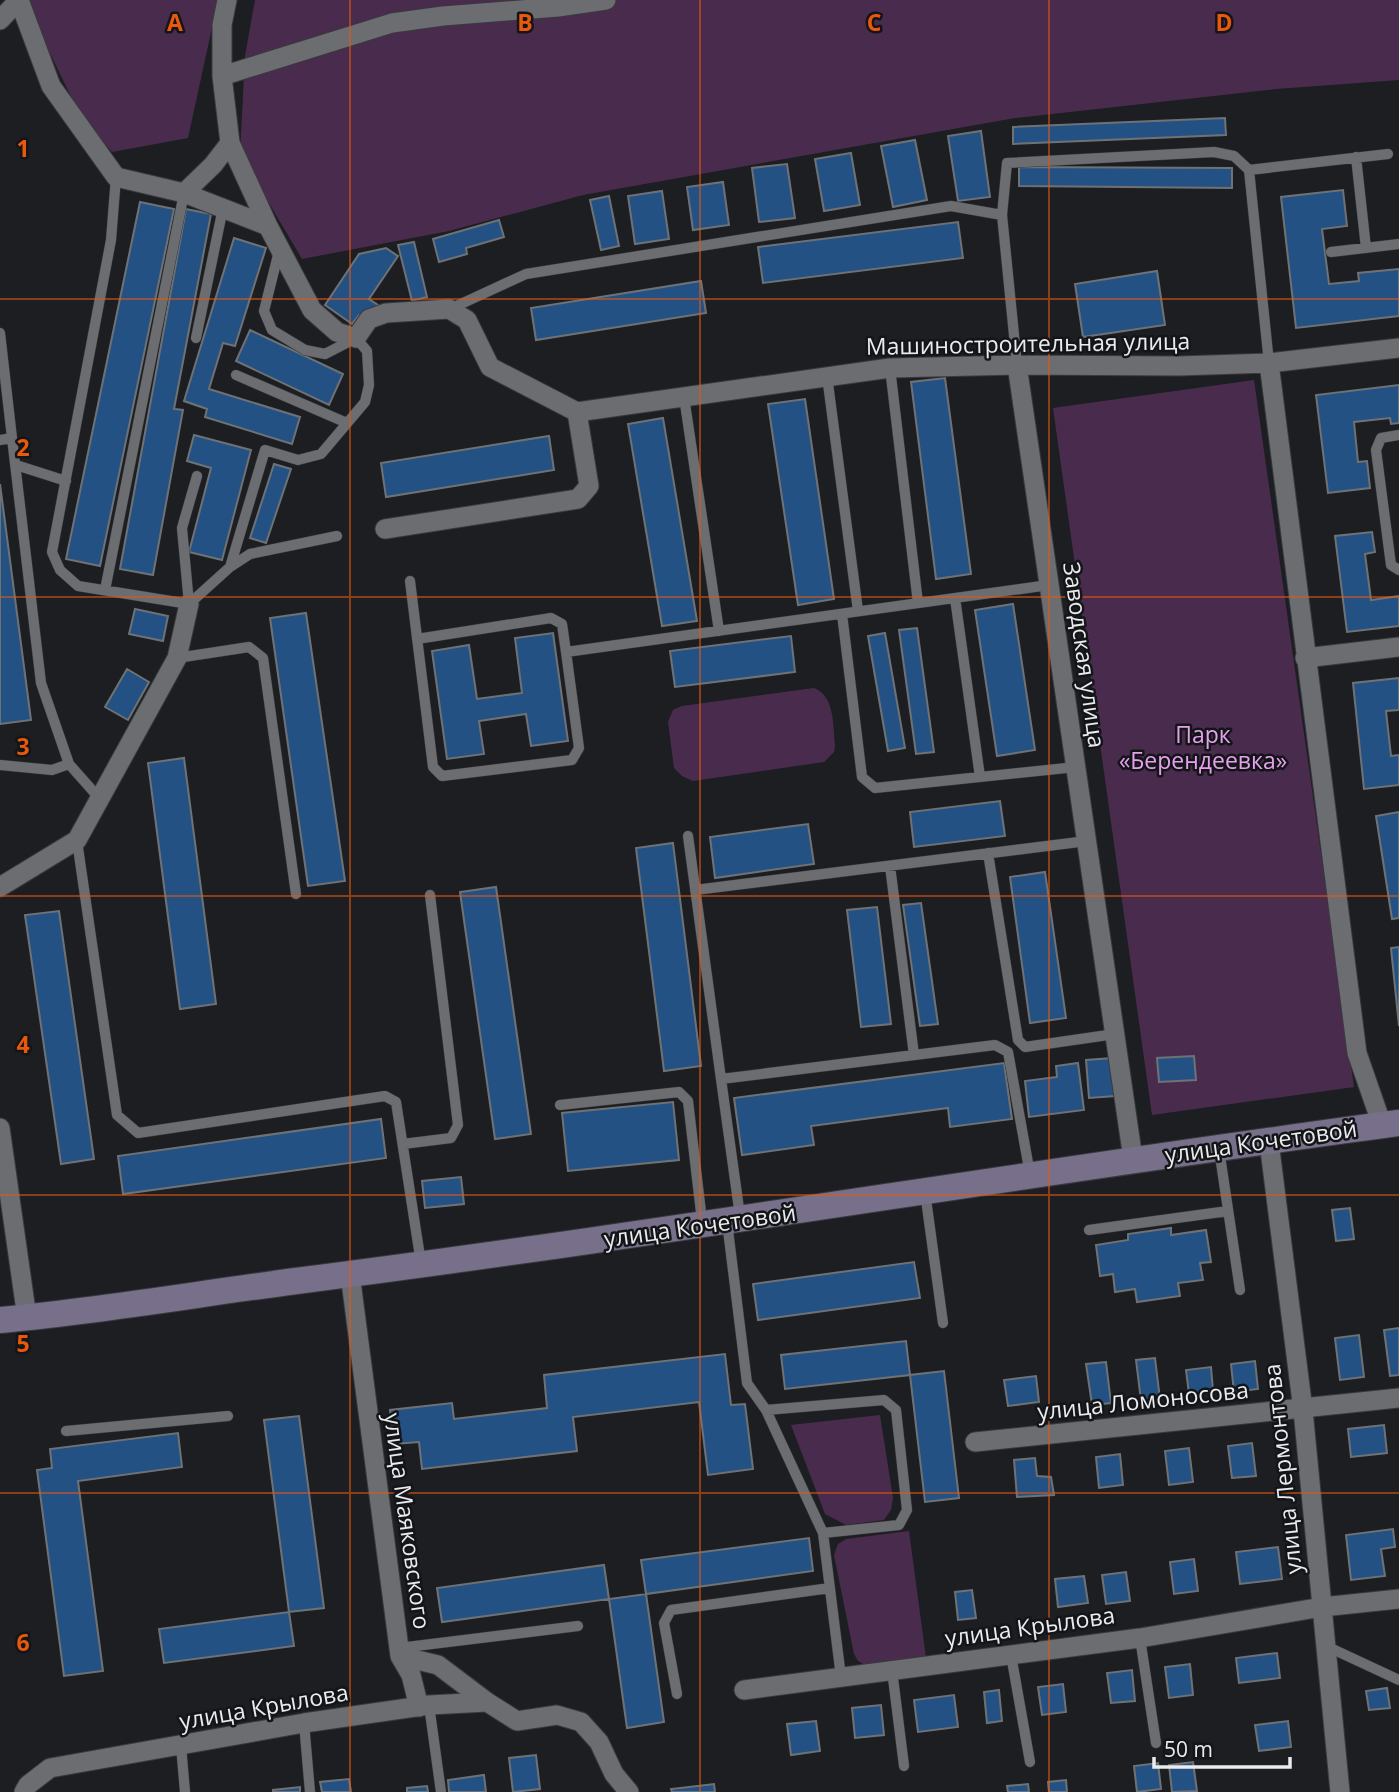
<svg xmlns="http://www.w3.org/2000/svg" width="1399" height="1792" font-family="'Open Sans',sans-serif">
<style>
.green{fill:#492c4d}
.building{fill:#245183;stroke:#6e7275;stroke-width:2}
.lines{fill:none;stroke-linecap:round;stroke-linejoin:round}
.lane-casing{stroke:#3a3a3d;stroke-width:11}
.street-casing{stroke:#3a3a3d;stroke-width:21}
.secondary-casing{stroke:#3a3a3d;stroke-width:28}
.lane{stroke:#6c6d71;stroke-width:10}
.street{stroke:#6c6d71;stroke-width:19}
.secondary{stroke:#78708b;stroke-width:26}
.grid{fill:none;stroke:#e8590c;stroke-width:2;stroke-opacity:0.55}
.labels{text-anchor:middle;stroke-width:5;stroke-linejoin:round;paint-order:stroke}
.street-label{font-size:23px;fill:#eaebed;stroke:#141518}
.park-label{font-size:23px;fill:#e5a1ed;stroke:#141518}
.grid-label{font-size:23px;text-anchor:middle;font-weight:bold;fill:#e8590c;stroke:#141518;stroke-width:5;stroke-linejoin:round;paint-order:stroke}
</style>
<rect width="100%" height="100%" fill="#1d1e22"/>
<path class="green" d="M30 0H218L188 138 112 152 80 115 30 12Z
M255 0H1399V80L1276 89 1015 118 583 195 449 231 302 259 240 154 245 56Z
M1254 380 1354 1087 1152 1115 1053 408Z
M814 688C835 696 833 726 835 746L834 752 824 762 693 781 682 776 674 768 668 722 673 710 682 706Z
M880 1415 893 1498 891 1510 884 1520 846 1525 825 1514 791 1425Z
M909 1531 926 1658 867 1666 858 1661 854 1654 834 1555 838 1544 846 1539Z"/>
<path class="building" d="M1225 118 1226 135 1013 144V127Z
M981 131 990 197 958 201 948 136Z
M915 140 927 200 893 207 881 146Z
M851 153 860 205 824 211 815 159Z
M787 164 795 218 759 222 752 168Z
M1019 167 1232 168V188L1019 186Z
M723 182 729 225 693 230 687 187Z
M1343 190 1347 226 1322 229 1329 284 1359 281 1358 273 1399 269V316L1296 328 1281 197Z
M662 191 669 239 635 244 628 196Z
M609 196 619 246 601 250 590 200Z
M140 202 174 209 100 566 66 559Z
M186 209 211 214 174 409 183 410 153 575 120 569Z
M499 220 504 237 466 248 467 254 439 262 433 239Z
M958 222 963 258 763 283 758 247Z
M234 238 266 248 235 346 223 343 209 389 300 417 292 444 205 417 207 409 184 401Z
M414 242 427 297 412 301 398 245Z
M386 248 398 256 369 299 378 305 367 320 359 315 352 324 325 305 359 254Z
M1157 271 1165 325 1083 337 1075 284Z
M701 281 706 313 536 340 531 308Z
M250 330 343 374 329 405 236 361Z
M945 378 971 574 936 579 911 382Z
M1399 385V423L1391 424 1390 418 1354 422 1358 462 1367 461 1370 488 1328 493 1316 395Z
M805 399 834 599 798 605 768 404Z
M663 418 697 621 662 626 628 424Z
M194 435 251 450 222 560 189 552 211 468 187 461Z
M549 436 554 470 386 497 381 463Z
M274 464 291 469 266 543 250 538Z
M0 484 31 720 0 724Z
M1372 532 1375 552 1365 554 1371 600 1399 596V626L1347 632 1335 536Z
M1013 604 1035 750 997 756 975 610Z
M135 609 168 616 163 641 129 634Z
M306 613 345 881 308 886 270 618Z
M917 628 934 752 916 754 899 630Z
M553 633 568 741 531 746 526 714 479 721 484 754 447 759 432 651 469 645 477 699 522 693 515 638Z
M885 633 905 748 888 751 868 636Z
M791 636 795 672 675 687 670 651Z
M127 669 149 682 128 720 105 707Z
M1399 678V710L1386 711 1391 756 1399 755V785L1364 789 1353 683Z
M184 758 216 1004 180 1009 148 763Z
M1000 801 1005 836 914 847 910 812Z
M1399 812V918L1392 919 1376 816Z
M808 824 814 864 715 878 710 837Z
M673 843 701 1066 664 1071 636 848Z
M1045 872 1066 1018 1030 1023 1010 877Z
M496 887 531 1134 495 1139 460 892Z
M921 903 938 1024 920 1026 903 905Z
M877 907 891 1024 861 1027 847 910Z
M59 911 94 1159 61 1164 25 915Z
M1399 947V1026L1391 948Z
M1194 1056 1196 1080 1159 1082 1157 1058Z
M1112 1058 1115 1096 1089 1098 1086 1060Z
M1004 1063 1012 1119 950 1127 948 1108 811 1126 814 1145 742 1155 734 1098Z
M1078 1063 1084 1110 1029 1117 1025 1081 1057 1077 1056 1066Z
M673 1102 679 1160 568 1171 562 1113Z
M381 1119 386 1158 123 1194 118 1156Z
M461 1177 464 1204 425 1208 422 1181Z
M1350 1208 1354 1239 1336 1241 1332 1210Z
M1171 1228V1235L1206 1230 1211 1262 1200 1263 1203 1280 1178 1283 1180 1296 1137 1302 1135 1289 1115 1292 1113 1274 1100 1276 1096 1245 1128 1240V1234Z
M914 1262 920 1298 758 1320 753 1284Z
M1399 1328V1375L1390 1376 1384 1330Z
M1359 1335 1364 1377 1340 1380 1335 1338Z
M906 1341 910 1375 785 1389 781 1355Z
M725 1354 731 1405 745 1404 753 1469 708 1475 699 1402 573 1417 577 1451 422 1469 419 1442 394 1444 390 1410 452 1403 454 1419 547 1408 544 1375Z
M1155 1358 1160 1399 1141 1401 1136 1360Z
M1255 1361 1258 1389 1234 1392 1231 1364Z
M1106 1362 1111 1403 1092 1405 1086 1364Z
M1211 1367 1213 1391 1189 1394 1186 1370Z
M944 1371 959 1498 925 1502 910 1375Z
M1036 1376 1039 1402 1008 1406 1004 1380Z
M299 1416 324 1608 289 1612 264 1420Z
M1384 1425 1387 1453 1351 1457 1348 1429Z
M178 1433 182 1467 78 1481 103 1671 64 1676 37 1470 52 1468 50 1449Z
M1252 1443 1256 1476 1232 1478 1228 1446Z
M1189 1448 1193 1482 1169 1485 1165 1451Z
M1120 1454 1123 1485 1099 1488 1096 1457Z
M1035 1458 1037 1476 1051 1477 1054 1495 1017 1497 1014 1460Z
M1393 1529 1395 1547 1381 1549 1385 1576 1351 1580 1346 1535Z
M809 1538 813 1571 646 1594 641 1560Z
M1278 1547 1282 1579 1240 1584 1236 1552Z
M1194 1559 1198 1591 1174 1594 1170 1562Z
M604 1565 609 1599 442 1622 437 1588Z
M1126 1572 1130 1601 1106 1604 1102 1575Z
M1084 1576 1088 1603 1058 1607 1055 1579Z
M972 1590 976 1618 958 1620 955 1592Z
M646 1594 664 1722 627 1728 609 1599Z
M289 1612 294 1646 164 1663 159 1629Z
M1277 1653 1280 1678 1239 1683 1236 1658Z
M1190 1664 1193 1695 1169 1698 1165 1667Z
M1132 1670 1135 1701 1111 1703 1107 1673Z
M1063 1684 1066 1712 1042 1715 1038 1687Z
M1387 1688 1390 1708 1369 1710 1366 1691Z
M999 1690 1002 1721 987 1723 984 1692Z
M954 1695 958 1727 918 1732 914 1700Z
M881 1705 884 1735 855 1738 852 1708Z
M816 1721 820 1751 791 1755 787 1724Z
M1288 1721 1291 1747 1259 1751 1255 1725Z
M536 1755 540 1789 513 1792 509 1758Z
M1193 1762 1197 1791 1172 1792 1169 1765Z
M1158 1763 1161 1789 1137 1792 1134 1766Z
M484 1775 486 1792H449L448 1780Z
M349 1779 351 1792H322L320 1782Z
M1066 1780 1067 1792H1049L1048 1782Z
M714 1784 715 1792H672L671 1789Z
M1028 1784 1029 1792H1008L1007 1786Z
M427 1786 428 1792H407V1788Z
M300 1787V1792H273V1790Z"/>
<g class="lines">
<defs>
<path id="lane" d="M1356 157 1366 248
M116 177 111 240 52 552 60 570 78 586 189 604
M1331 252 1399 244
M450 309 526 274 951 206 1002 215
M0 333 12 438
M196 338 223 208
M1269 363 1249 170 1388 154
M1017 365 1002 215 1007 163 1214 152 1234 156 1249 170
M890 368 918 603
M236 375 347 423
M827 376 858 611
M684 397 719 631
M1399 435 1381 438 1376 450 1391 565 1399 570
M0 440 12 438 41 683 69 764 100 799
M16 465 66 481
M230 567 265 450 298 460 321 454 365 402 369 385 367 351 356 338 325 354 305 350 272 330 264 311 279 251
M410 581 433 767 442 776 572 760 579 748 566 652 1049 585
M105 590 184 193
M955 598 980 777
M189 604 230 567 250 554 337 536
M189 604 182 528 197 476
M842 614 862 777 875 788 1076 767
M417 639 551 618 562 624 566 652
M177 658 249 647 263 658 296 894
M0 765 52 770 69 764
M688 836 721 1079
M77 841 117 1115 138 1133 385 1096 396 1102 421 1263
M988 853 1018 1040 1025 1047 1115 1034
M890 866 914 1055
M695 890 1087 841
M560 1105 679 1092 688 1101 702 1221
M403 1144 451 1138 458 1125 430 895
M1219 1149 1240 1290
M925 1192 943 1323
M740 1216 721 1079 995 1045 1008 1052 1030 1174
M727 1222 747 1383 766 1410 823 1533 841 1677
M1089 1230 1228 1211
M766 1410 884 1400 896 1410 907 1510 899 1525 823 1533
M66 1431 228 1416
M1140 1638 1156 1743
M1326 1646 1399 1680
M399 1648 578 1626
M1011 1655 1030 1762
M892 1670 904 1766
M677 1694 664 1623 671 1610 830 1588
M429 1705 441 1792
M304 1723 310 1792
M181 1746 185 1792"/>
<path id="street" d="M19 0 51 86 116 177 184 193 268 226 312 310 337 332 356 338 369 319 386 313 449 309 467 320 490 367 577 412
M227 0 222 25V76L230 143 268 226
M0 20 19 0
M222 76 392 23 443 16 558 7 606 0
M184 193 213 165 230 143
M1269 363 1357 1053 1382 1125
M1017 365 1133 1159
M577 412 890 368 1017 365 1179 366 1269 363 1399 348
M385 529 578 499 589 486 577 412
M1305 658 1399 647
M0 887 77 840 177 658 189 604
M0 1128 27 1318
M1269 1142 1303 1410 1340 1792
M350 1274 400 1656 438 1665 487 1702 517 1721 557 1715 581 1722 599 1742 614 1774 629 1792
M975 1442 1399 1398
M400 1656 411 1675 419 1707
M744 1690 1140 1638 1322 1607 1399 1599
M24 1792 28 1785 50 1768 304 1723 429 1705 487 1702"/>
<path id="secondary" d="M0 1320C99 1311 197 1294 296 1281 664 1234 1031 1172 1399 1123"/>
</defs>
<use href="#lane" class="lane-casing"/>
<use href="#street" class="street-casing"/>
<use href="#secondary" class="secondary-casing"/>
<use href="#lane" class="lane"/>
<use href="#street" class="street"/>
<use href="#secondary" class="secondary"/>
</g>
<path class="grid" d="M350 0V1792M700 0V1792M1049 0V1792M0 299H1399M0 597H1399M0 896H1399M0 1195H1399M0 1493H1399"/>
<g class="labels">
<g class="street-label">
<text transform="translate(1028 344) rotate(-1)" y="8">Машиностроительная улица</text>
<text transform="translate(1084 655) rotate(82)" y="8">Заводская улица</text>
<text transform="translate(1261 1142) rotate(-8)" y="8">улица Кочетовой</text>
<text transform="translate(700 1226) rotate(-8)" y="8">улица Кочетовой</text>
<text transform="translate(1143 1401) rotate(-6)" y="8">улица Ломоносова</text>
<text transform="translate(1283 1469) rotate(-96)" y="8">улица Лермонтова</text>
<text transform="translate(407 1521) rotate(82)" y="8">улица Маяковского</text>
<text transform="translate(1030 1627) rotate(-8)" y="8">улица Крылова</text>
<text transform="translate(264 1707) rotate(-10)" y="8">улица Крылова</text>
</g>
<g class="park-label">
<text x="1203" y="743">Парк<tspan x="1203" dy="26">«Берендеевка»</tspan></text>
</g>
</g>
<g class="grid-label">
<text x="175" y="31">A</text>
<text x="525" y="31">B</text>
<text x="874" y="31">C</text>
<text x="1224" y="31">D</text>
<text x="23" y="157">1</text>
<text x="23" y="456">2</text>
<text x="23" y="755">3</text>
<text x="23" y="1053">4</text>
<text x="23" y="1352">5</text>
<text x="23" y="1651">6</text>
</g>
<path d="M1154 1757v10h136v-10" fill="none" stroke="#eaebed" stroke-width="3.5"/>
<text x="1164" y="1757" font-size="21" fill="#eaebed" stroke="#141518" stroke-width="5" paint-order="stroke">50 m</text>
</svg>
